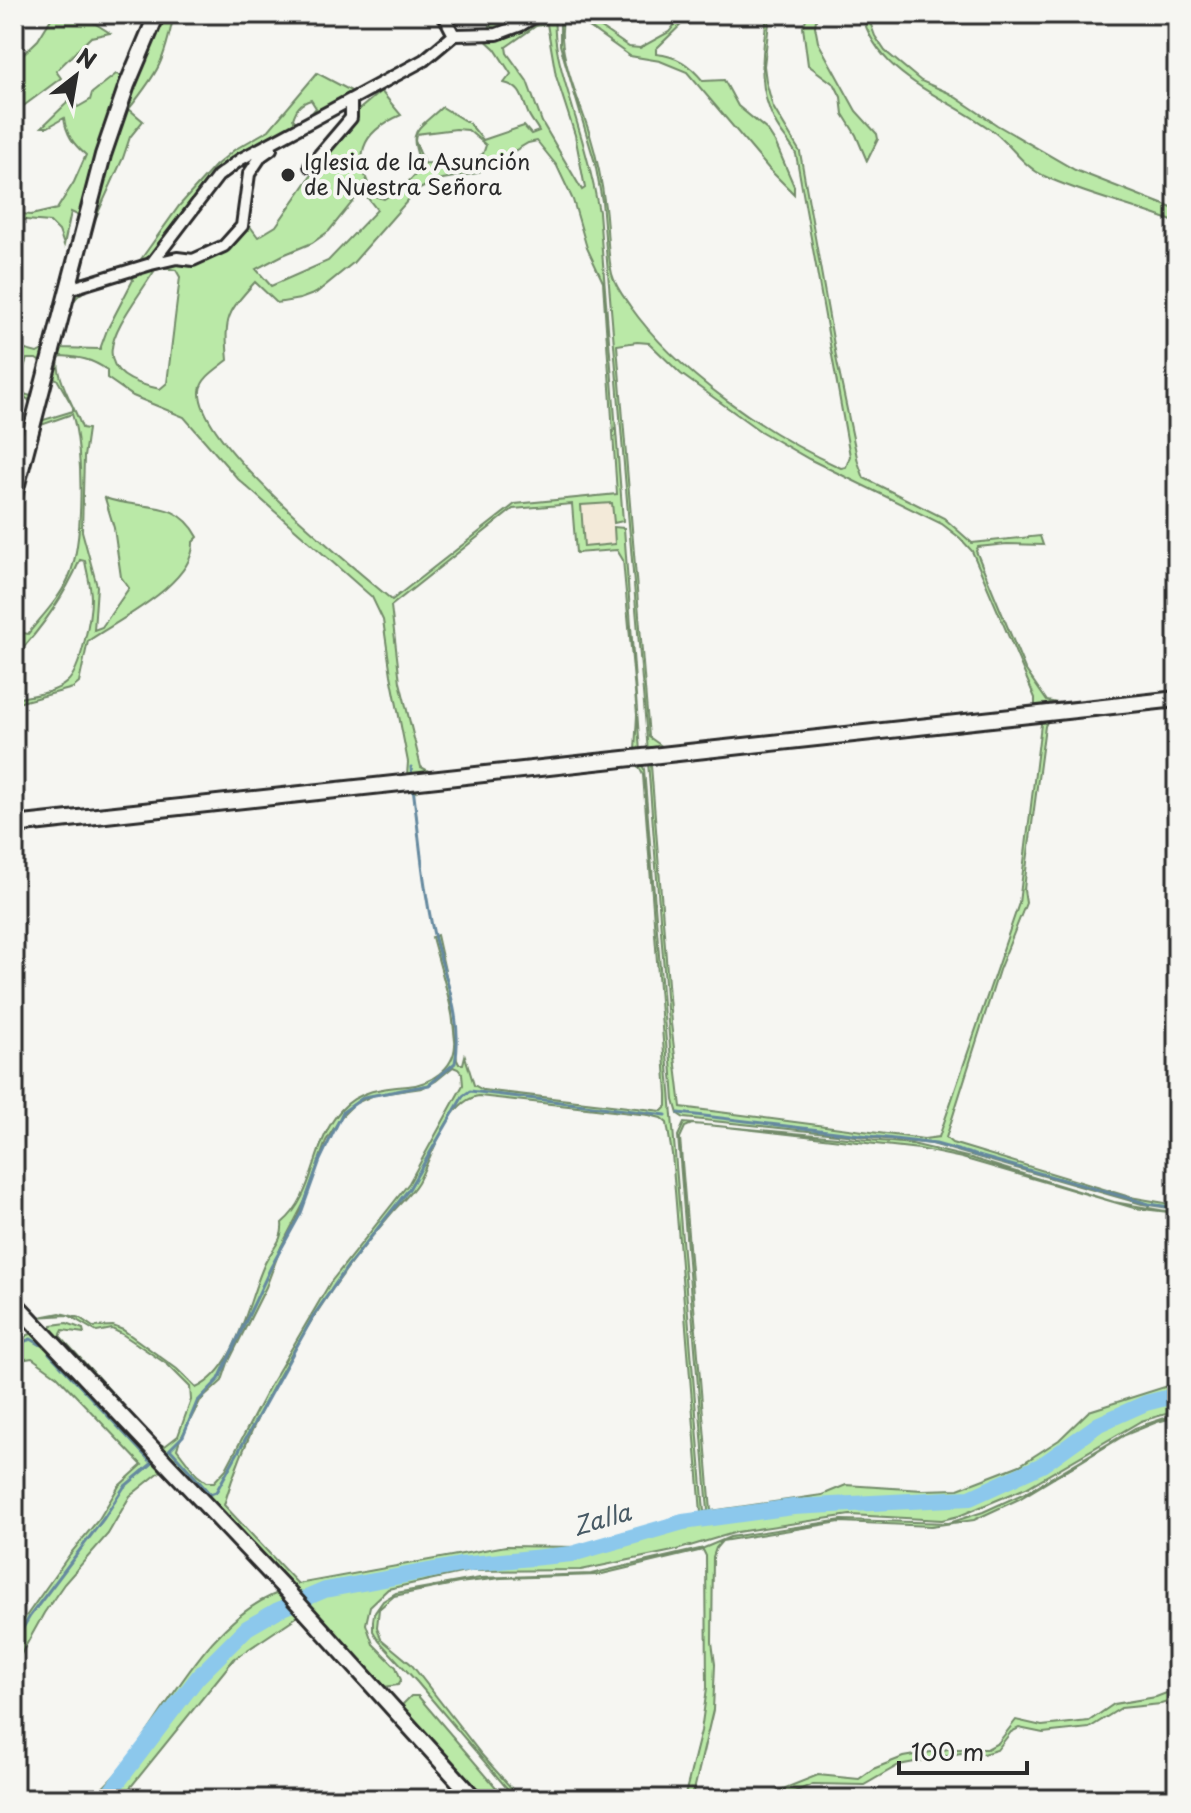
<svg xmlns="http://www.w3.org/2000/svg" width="1191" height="1813" font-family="'Playpen Sans',sans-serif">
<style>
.built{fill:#f3ead9}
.green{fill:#bae9a7;stroke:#728a69;stroke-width:2;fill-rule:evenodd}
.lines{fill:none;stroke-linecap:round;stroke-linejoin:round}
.stream{stroke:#65899f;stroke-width:3}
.river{stroke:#8cc8ec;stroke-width:16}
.street-casing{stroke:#2b2b2b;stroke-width:16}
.secondary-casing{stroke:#2b2b2b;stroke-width:20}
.street{stroke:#f6f6f2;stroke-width:10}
.secondary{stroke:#f6f6f2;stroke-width:14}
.poi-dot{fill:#2b2b2b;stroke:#f6f6f2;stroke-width:3}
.labels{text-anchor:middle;stroke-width:8;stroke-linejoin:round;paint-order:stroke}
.poi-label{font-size:22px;fill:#2b2b2b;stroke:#f6f6f2;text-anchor:start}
.water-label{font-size:24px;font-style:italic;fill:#485a65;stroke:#f6f6f2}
</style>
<rect width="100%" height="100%" fill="#f6f6f2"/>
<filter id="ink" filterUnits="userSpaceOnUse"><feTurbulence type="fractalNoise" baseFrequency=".0125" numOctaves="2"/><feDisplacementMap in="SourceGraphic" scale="16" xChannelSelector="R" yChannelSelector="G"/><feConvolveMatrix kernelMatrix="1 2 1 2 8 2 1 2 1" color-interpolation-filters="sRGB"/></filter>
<g filter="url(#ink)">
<path class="built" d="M612 503 615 544 584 547 581 505Z"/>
<path class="green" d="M54 14H80L110 33 91 37 56 71 61 78 14 113V63L38 40Z
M161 14H174C164 62 159 71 129 109L143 121 130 137 123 158 87 237 78 276 85 278 139 262 179 206 215 166 234 150 269 130 317 73 353 92 351 96 229 164 153 256 144 263 75 282 125 100 156 34ZM311 100 316 108 310 115 296 122 293 119C296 109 300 103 311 100Z
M501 14H535L519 25 489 31 490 25Z
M542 14H555C552 49 566 83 575 116 585 148 593 180 599 212L623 521 614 523 612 503 581 505 584 547 615 544 614 527 624 528 640 752 637 755 14 823V820L407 775 408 762 391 675 383 620 372 597 238 479 184 417 133 396 107 378V370C92 359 79 357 60 356 52 372 76 409 82 428L88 429 84 457 82 531 97 586 94 630 102 627 129 588 121 577 114 528 105 498C141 511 177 497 198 537L193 542C195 583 118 620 88 641L79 683 73 688 14 704V699C31 695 54 694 67 682 81 670 91 617 91 598 91 586 87 573 85 561L80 560C64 597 41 629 14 658V631L28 634C42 616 59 599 68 579 84 545 84 449 72 414L41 425 14 518V509L37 422 73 411V407L57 379 50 377C56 350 60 300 86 285 110 278 135 270 159 264 198 255 221 263 249 225L258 237 276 226 355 113 381 91 401 115C359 133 353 157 374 196L384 199 407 183 422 168C408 129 413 134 442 107L470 124 483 140 524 126 531 134 539 131C536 125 531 120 528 113 522 98 522 87 504 83L511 74 495 49 481 36C505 37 523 30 542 14ZM547 24 556 76 575 135 585 188 582 190 542 122 527 81 507 53 506 47 536 26ZM456 129 468 130 486 145 483 154 463 165 424 163 415 141 416 134ZM537 141 557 166 573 200 587 248 603 282 617 494 515 504 392 600C351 565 197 442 200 391 201 378 218 368 228 360 224 317 227 313 255 282L277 303 300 299 316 293 353 263 416 191 437 180 477 173 528 143ZM358 195 366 196 377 210 328 261 271 286 256 269 283 255 312 243 329 231ZM164 268 176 270 180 277 167 383 160 389C76 373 121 323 149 279L155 270ZM131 276 133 280 107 330 100 349 60 348C68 290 78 290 131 276ZM572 504 576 553 617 550 623 560 637 715 635 750 434 774 421 767 400 682 391 606 513 509Z
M560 14H581L629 47 640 48 669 32 683 14H692L656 49V54C677 56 689 64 703 81L724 80 738 106 767 130 776 144 794 186V194L769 169 687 72 660 61 630 56 575 17H564C554 48 581 104 590 135 597 158 602 183 605 207 608 229 607 253 612 274 615 286 623 296 630 306 676 372 768 435 841 468L846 467 850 456 796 154C790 142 780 133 775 122 756 85 763 53 767 14H770L764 66 766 81 773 107 800 152 837 362 858 462 864 478 944 518 972 543 1040 536 1043 545 1007 544 978 547 976 551 1025 669 1047 701 1062 704 1177 692V695L648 752 602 201 595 163 560 45ZM637 342 649 343 681 374 760 431 809 459 942 524 960 538 972 551 1035 698V706L1029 709 666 749 649 737 617 345Z
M808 14H817L815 26 818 42 856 111 877 134 878 139 867 161 856 135 843 114 841 97 835 85 808 65 803 27Z
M862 14H867L875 36 885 51 921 81 949 93 997 125 1075 170 1177 210V223C1133 205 1087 196 1044 176 1024 167 1012 146 994 132 947 96 878 79 862 14Z
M116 74 122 76 47 366 36 359H27L16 388 17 392 38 398 31 406 28 399 14 394 21 357 14 354V347L37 353 46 348 80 216 71 212 64 245 59 231 50 222 14 219V213L31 215 57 209 74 182 86 155C73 144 66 134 64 118L48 127H42L72 98 78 107 90 100 92 93Z
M1049 718 1045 726 1027 862 1024 890 1026 903 999 970 946 1138 952 1143 1130 1197 1177 1205V1209L1142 1204 932 1144 684 1118 678 1114 674 1100 648 762ZM1039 720 1041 724 1019 903 939 1137 924 1139 681 1107 671 1023 651 765 656 761Z
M641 763 644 769 704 1512 708 1511 678 1136 684 1123 912 1144 971 1158 1114 1202 1177 1213 1134 1208 962 1158 919 1149 718 1126 692 1124 685 1127 680 1138 711 1511 822 1495 846 1485 923 1490 958 1489 1020 1465 1059 1440 1089 1411 1177 1383V1411L1141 1421 1026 1488 959 1516 942 1520 850 1515 737 1532 673 1551 581 1570 470 1571 388 1589 370 1606 366 1624 373 1644 396 1667 401 1680 398 1685 384 1687 50 1333 52 1325 67 1323 83 1329 84 1333 63 1330 60 1336 159 1444 165 1446 178 1436 191 1400 190 1387 168 1365 122 1334 112 1329 97 1332 68 1315 36 1317 14 1294V1290L40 1317 60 1313 80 1318 93 1327 113 1326 123 1330 177 1369 196 1388C238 1369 247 1301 265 1263 272 1249 284 1240 282 1223 316 1195 311 1143 341 1110 359 1090 383 1088 408 1086 430 1084 454 1069 455 1045 457 1019 439 964 432 937L437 935 450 993 457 1060 459 1064H463L465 1056 474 1085 483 1090 662 1111 667 1106V1094L643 775 640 769 634 765 418 788 416 792 407 788ZM453 1067 458 1069 462 1074 463 1085 409 1183 330 1283 269 1387 226 1469 214 1482H206L197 1475 177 1449 179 1442 200 1401 222 1381 228 1363 266 1287 281 1247 305 1201 326 1141 341 1117 354 1104 374 1095 422 1088 436 1081ZM479 1096 649 1115 661 1118 667 1123 672 1154 701 1513 669 1520 611 1543 579 1547 506 1546 298 1584 224 1505C248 1423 301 1330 352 1262 364 1246 377 1230 390 1215 399 1204 411 1194 418 1182 432 1157 448 1100 479 1096Z
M33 1333 168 1473 161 1471 130 1496 108 1534 64 1584 44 1613 14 1667V1634L17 1627 14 1624V1614L22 1622 70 1554 99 1519 119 1486 142 1465 57 1376 32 1358 14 1361V1341Z
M1177 1414V1417L1157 1422 1125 1435 1019 1499 974 1520 931 1526 840 1522 722 1541 716 1548 713 1557 712 1642 715 1664 713 1710 692 1799H684L701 1731 707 1688 706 1556 703 1550 598 1575 501 1578 459 1583 394 1596 379 1609 377 1627 381 1639 411 1664 481 1754 521 1799H516L417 1682 379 1641 373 1631V1621L374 1614 383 1601 396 1593 480 1578 591 1574 704 1548 730 1537 842 1520 949 1523 983 1512 1027 1492 1135 1428Z
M278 1593 298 1616 234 1659 121 1799H92C102 1788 113 1778 122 1767 167 1712 207 1620 278 1593Z
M1177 1689V1699L1161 1704 1121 1708 1089 1728 1043 1733 1019 1728 1011 1732 997 1750 983 1754 961 1753 899 1765 864 1785 813 1784 778 1799H720L773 1793 818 1775 859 1779 873 1769 903 1757 948 1749H987L998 1743 1016 1720 1042 1726 1089 1721 1114 1704 1156 1697Z
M411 1696H418L506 1799H484L404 1711 403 1704Z"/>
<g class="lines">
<path class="stream" d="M411 767 412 777
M679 1113 936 1144 1149 1204 1177 1208
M14 1345 31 1339 41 1345
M49 1353 152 1463
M170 1449 183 1436 197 1402 219 1379 271 1267 301 1213 320 1160 343 1112 364 1097 429 1085 455 1063C464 1021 444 975 434 935 423 887 419 836 413 787
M167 1452 170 1449 210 1494 216 1492 314 1315 347 1267 409 1189 463 1096 470 1091 666 1115
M14 1619 22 1628
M14 1643 30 1616 104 1518 124 1487 155 1461"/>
<path class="river" d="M105 1799 198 1677 247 1628 278 1610 325 1590 460 1565 572 1554 683 1522 793 1507 970 1498 1042 1465 1099 1424 1146 1403 1177 1395"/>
<defs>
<path id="street" d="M443 14 454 35
M310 166 351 118V101
M151 264 177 258 193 260 224 246 242 226 249 174 261 156 271 149
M69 289 151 264 218 176 241 159 424 60 454 35 497 34 521 25 539 14"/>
<path id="secondary" d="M14 496 103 155 127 85 157 14
M14 825 1177 699
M14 1302 286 1590 475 1799"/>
</defs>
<use href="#street" class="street-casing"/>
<use href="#secondary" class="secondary-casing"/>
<use href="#street" class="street"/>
<use href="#secondary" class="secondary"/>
</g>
</g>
<circle class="poi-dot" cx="288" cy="175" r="8"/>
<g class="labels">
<g class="poi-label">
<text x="304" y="170">Iglesia de la Asunción<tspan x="304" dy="25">de Nuestra Señora</tspan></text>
</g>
<g class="water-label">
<text transform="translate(602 1520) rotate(-16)" y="8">Zalla</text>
</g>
</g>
<rect width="1191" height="1813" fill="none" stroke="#f6f6f2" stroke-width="48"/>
<rect x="24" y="24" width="1143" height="1765" fill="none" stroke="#2b2b2b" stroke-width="3" filter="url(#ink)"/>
<g transform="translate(76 76) rotate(31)" stroke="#f6f6f2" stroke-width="6" paint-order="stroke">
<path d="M0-6L14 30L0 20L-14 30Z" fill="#2b2b2b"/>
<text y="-12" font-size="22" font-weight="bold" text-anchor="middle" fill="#2b2b2b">N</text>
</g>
<path d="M899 1761v12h128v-12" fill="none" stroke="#2b2b2b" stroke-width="4"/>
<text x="911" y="1761" font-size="24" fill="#2b2b2b" stroke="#f6f6f2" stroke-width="6" paint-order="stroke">100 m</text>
</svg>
